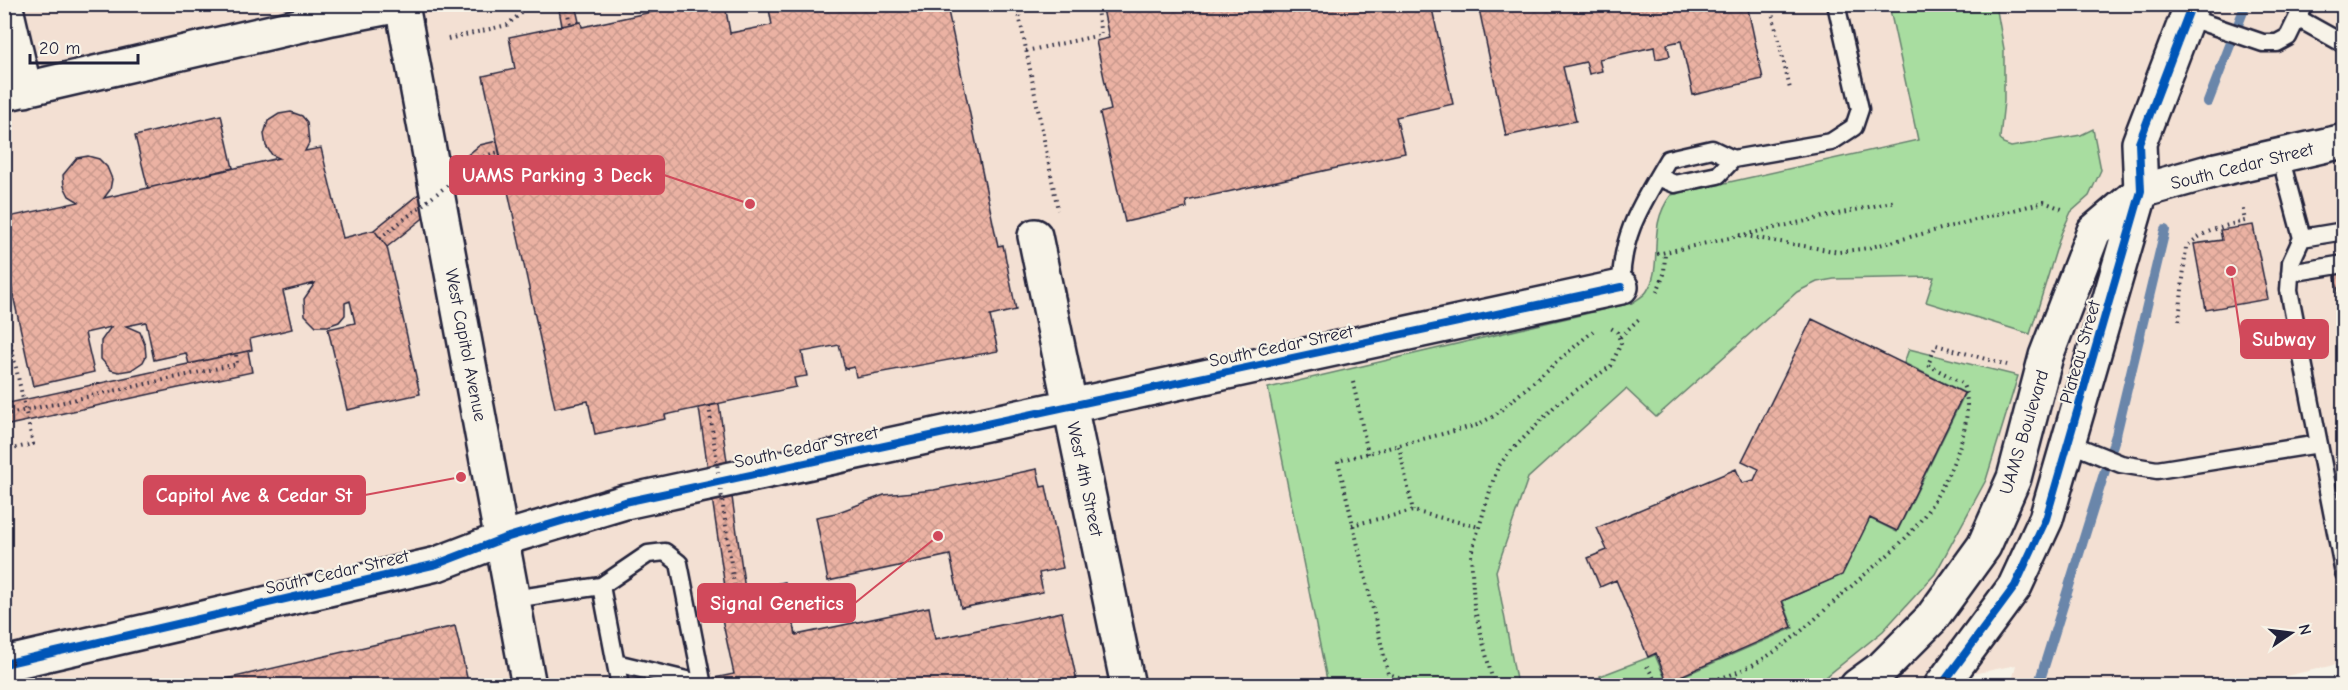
<svg xmlns="http://www.w3.org/2000/svg" width="2348" height="690" font-family="'Comic Neue',sans-serif">
<style>
.built{fill:#f3e0d3}
.grass{fill:#a8dda0;stroke:#65806e;stroke-width:1.5}
.lines{fill:none;stroke-linecap:round;stroke-linejoin:round}
.stream{stroke:#6a86aa;stroke-width:10}
.building{fill:url(#building-cross-hatch);stroke:#22223b;stroke-width:1.5}
.lane-casing{stroke:#22223b;stroke-width:21}
.street-casing{stroke:#22223b;stroke-width:38}
.secondary-casing{stroke:#22223b;stroke-width:38}
.path{stroke:#22223b;stroke-width:4;stroke-dasharray:1.5 4.5;stroke-linecap:butt}
.lane{stroke:#f7f3e8;stroke-width:16}
.street{stroke:#f7f3e8;stroke-width:33}
.secondary{stroke:#f7f3e8;stroke-width:33}
.path-bridge{stroke:#22223b;stroke-width:4;stroke-dasharray:1.5 4.5;stroke-linecap:butt}
.cycleway-casing{stroke:#f7f3e8;stroke-width:11}
.cycleway{stroke:#0057b8;stroke-width:8}
.labels{text-anchor:middle;stroke-width:4.5;stroke-linejoin:round;paint-order:stroke}
.street-label{font-size:18px;fill:#22223b;stroke:#f7f3e8}
.leader{fill:none;stroke:#d1495b;stroke-width:2}
.callout-dot{fill:#d1495b;stroke:#f7f3e8;stroke-width:2}
.callout{fill:#d1495b;stroke:#d1495b;stroke-width:2}
.callout-label{font-size:20px;text-anchor:middle;font-weight:bold;fill:#fff}
</style>
<defs>
<pattern id="building-cross-hatch" width="8" height="8" patternUnits="userSpaceOnUse" patternTransform="scale(1.5)"><rect width="8" height="8" fill="#ebb2a3"/><path d="M0 0l8 8M0 8l8-8" fill="none" stroke="#c9998d"/></pattern>
</defs>
<rect width="100%" height="100%" fill="#f7f3e8"/>
<filter id="ink" filterUnits="userSpaceOnUse"><feTurbulence type="fractalNoise" baseFrequency=".0167" numOctaves="2"/><feDisplacementMap in="SourceGraphic" scale="12" xChannelSelector="R" yChannelSelector="G"/><feConvolveMatrix kernelMatrix="1 2 1 2 8 2 1 2 1" color-interpolation-filters="sRGB"/></filter>
<g filter="url(#ink)">
<path class="built" d="M4 5H2343V663L2243 686 2011 685 2016 665 1915 686 5 685Z"/>
<path class="grass" d="M1889 5H1996L2004 49V101L2000 138 2003 144 2011 147 2081 135 2093 129 2101 170 2089 196 2071 212 2061 234 2030 334 1926 302 1934 277 1834 279 1817 282 1797 292 1656 417 1626 389 1528 478 1496 571 1517 685H1328L1268 388 1632 303C1636 300 1644 296 1647 291 1665 263 1645 229 1671 195L1918 140Z
M1909 349 2018 376 1986 480 1935 574 1883 631 1822 680 1810 686H1602L1600 676 1655 655 1667 683 1793 628 1783 601 1842 574 1869 518 1897 532 1965 393 1904 363Z"/>
<g class="lines">
<path class="stream" d="M2208 102 2246 4
M2038 686 2116 435 2165 230"/>
</g>
<path class="building" d="M558 4H575L579 22 562 26Z
M688 4H711L712 8 725 5 730 33 772 25 768 4H966L967 7 948 11 998 246 1003 245 1016 310 990 316 998 351 856 377 854 367 845 369 839 345 802 352 807 376 794 378 796 387 665 415 666 419 595 434 588 401 555 408 483 76 515 69 509 37 581 22 582 27Z
M1102 4H1431L1453 104 1396 117 1405 153 1186 201 1187 208 1125 222 1100 113 1111 110 1096 41 1109 38Z
M1478 4H1747L1763 79 1693 95 1681 41 1667 44 1670 56 1656 59 1654 47 1599 59 1602 71 1589 74 1586 62 1563 67 1576 121 1506 136Z
M291 112 302 116 307 122 309 143 305 151 321 148 343 238 374 230 387 247 420 394 347 410 328 329 355 323 350 301 345 303V315L339 322 328 326H316L305 315 304 299 315 283 283 291 292 329 250 339 252 350 189 364 186 353 154 360 146 322 126 326 140 332 145 345 146 356 143 362 131 370 119 372 111 370 101 359V341L111 327 85 333 94 372 33 386 4 254V218L79 202 69 196 64 186 63 175 77 158 88 156 99 159 107 167 112 179 110 190 104 198 279 158 272 155 266 146 264 134 268 121 279 114Z
M221 115 233 168 148 188 135 136Z
M497 141 501 163 490 165 387 247 374 230 480 145Z
M2253 225 2268 299 2206 310 2194 244 2222 240 2220 230Z
M2344 265V323L2335 277 2340 266Z
M1812 319 1964 393 1897 531 1870 518 1842 575 1782 601 1792 627 1667 682 1656 653 1648 657 1616 580 1600 587 1588 558 1607 550 1597 528 1736 469 1742 483 1754 480 1759 469 1742 461Z
M248 351 252 372 4 426V404Z
M719 404 745 590 726 594 699 408Z
M1037 469 1041 487 1046 486 1063 568 1039 573 1043 592 961 608 950 555 828 581 816 517 836 513 884 495 934 490Z
M785 582 796 635 929 607 935 639 1062 612 1078 686H716L714 678 734 674 717 596Z
M455 626 469 686H196Z"/>
<g class="lines">
<defs>
<path id="lane" d="M2187 17 2263 43H2277L2288 37 2304 4
M2299 19 2344 44
M2280 156 2302 238 2291 262 2289 290 2344 573
M1658 177 1675 184 1713 176 1718 175 1733 159
M2302 238 2344 231
M2290 273 2344 264
M1621 287C1621 233 1642 204 1668 159L1712 149 1733 159 1831 142 1854 127 1860 109 1836 4
M2069 443 2121 464 2157 470 2319 444
M601 586 620 686
M513 599 601 586 648 554 665 552 679 563 703 686
M616 663 703 684"/>
<path id="street" d="M5 4 25 90
M402 5 529 686
M4 94 332 18 405 4
M1035 236 1128 686
M4 664 437 564 502 539 625 502 1621 287
M1941 686 2015 586 2046 519 2141 191 2139 143 2192 4"/>
<path id="secondary" d="M1857 686 1883 667 1931 619 1984 546 2014 478 2046 356 2094 231 2141 191 2216 170 2344 141"/>
</defs>
<use href="#lane" class="lane-casing"/>
<use href="#street" class="street-casing"/>
<use href="#secondary" class="secondary-casing"/>
<path class="path" d="M566 4 570 24
M1017 4 1058 210
M1770 4 1790 89
M448 39 507 25 532 4
M1026 51 1101 35 1096 4
M1739 235 1839 252 1868 248 2044 202 2062 209
M1657 254 1896 201
M1657 292 1664 274 1665 252
M4 314 33 444 4 451
M2179 321 2186 247C2202 231 2223 226 2245 221L2242 205
M1620 337 1640 318
M1353 382 1368 454
M1399 446 1413 511
M1352 525 1413 511 1479 527
M1647 666 1658 686
M1415 686 1388 673 1338 461 1477 425 1494 416 1593 331
M1494 686 1474 606 1471 554 1493 481 1498 467 1508 454 1558 403 1611 366 1621 343 1617 332 1609 327
M1690 686C1707 681 1726 678 1742 670 1785 651 1819 614 1854 584 1873 567 1894 551 1911 532 1938 503 1982 421 1962 383L1928 365 1936 345 2007 365"/>
<use href="#lane" class="lane"/>
<use href="#street" class="street"/>
<use href="#secondary" class="secondary"/>
<path class="path-bridge" d="M380 238 485 156 499 152
M709 406 735 592
M4 415 237 364 236 354"/>
<defs>
<path id="cycleway" d="M4 664 437 564 502 539 625 502 1621 287
M1941 686 2015 586 2046 519 2141 191 2139 143 2192 4"/>
</defs>
<use href="#cycleway" class="cycleway-casing"/>
<use href="#cycleway" class="cycleway"/>
</g>
</g>
<g class="labels">
<g class="street-label">
<text transform="translate(2242 166) rotate(-14)" y="6">South Cedar Street</text>
<text transform="translate(466 345) rotate(79)" y="6">West Capitol Avenue</text>
<text transform="translate(1281 346) rotate(-12)" y="6">South Cedar Street</text>
<text transform="translate(2080 352) rotate(-74)" y="6">Plateau Street</text>
<text transform="translate(2024 432) rotate(-73)" y="6">UAMS Boulevard</text>
<text transform="translate(806 447) rotate(-12)" y="6">South Cedar Street</text>
<text transform="translate(1085 479) rotate(78)" y="6">West 4th Street</text>
<text transform="translate(337 572) rotate(-13)" y="6">South Cedar Street</text>
</g>
</g>
<path class="leader" d="M750 204L664 175M2231 271L2241 339M461 477L365 495M938 536L855 603"/>
<g class="callout-dot">
<circle cx="750" cy="204" r="6"/>
<circle cx="2231" cy="271" r="6"/>
<circle cx="461" cy="477" r="6"/>
<circle cx="938" cy="536" r="6"/>
</g>
<g class="callout">
<rect x="450" y="156" width="214" height="38" rx="6"/>
<rect x="2241" y="320" width="87" height="38" rx="6"/>
<rect x="144" y="476" width="221" height="38" rx="6"/>
<rect x="698" y="584" width="157" height="38" rx="6"/>
</g>
<g class="callout-label">
<text x="557" y="182">UAMS Parking 3 Deck</text>
<text x="2284" y="346">Subway</text>
<text x="254" y="502">Capitol Ave &amp; Cedar St</text>
<text x="777" y="610">Signal Genetics</text>
</g>
<rect width="2348" height="690" fill="none" stroke="#f7f3e8" stroke-width="24"/>
<rect x="12" y="12" width="2324" height="666" fill="none" stroke="#22223b" stroke-width="2" filter="url(#ink)"/>
<g transform="translate(2291 633) rotate(76)" stroke="#f7f3e8" stroke-width="4.5" paint-order="stroke">
<path d="M0-4.5L10 22L0 15L-10 22Z" fill="#22223b"/>
<text y="-9" font-size="16" font-weight="bold" text-anchor="middle" fill="#22223b">N</text>
</g>
<path d="M30 54v9h108v-9" fill="none" stroke="#22223b" stroke-width="3"/>
<text x="39" y="54" font-size="18" fill="#22223b" stroke="#f7f3e8" stroke-width="4.5" paint-order="stroke">20 m</text>
</svg>
